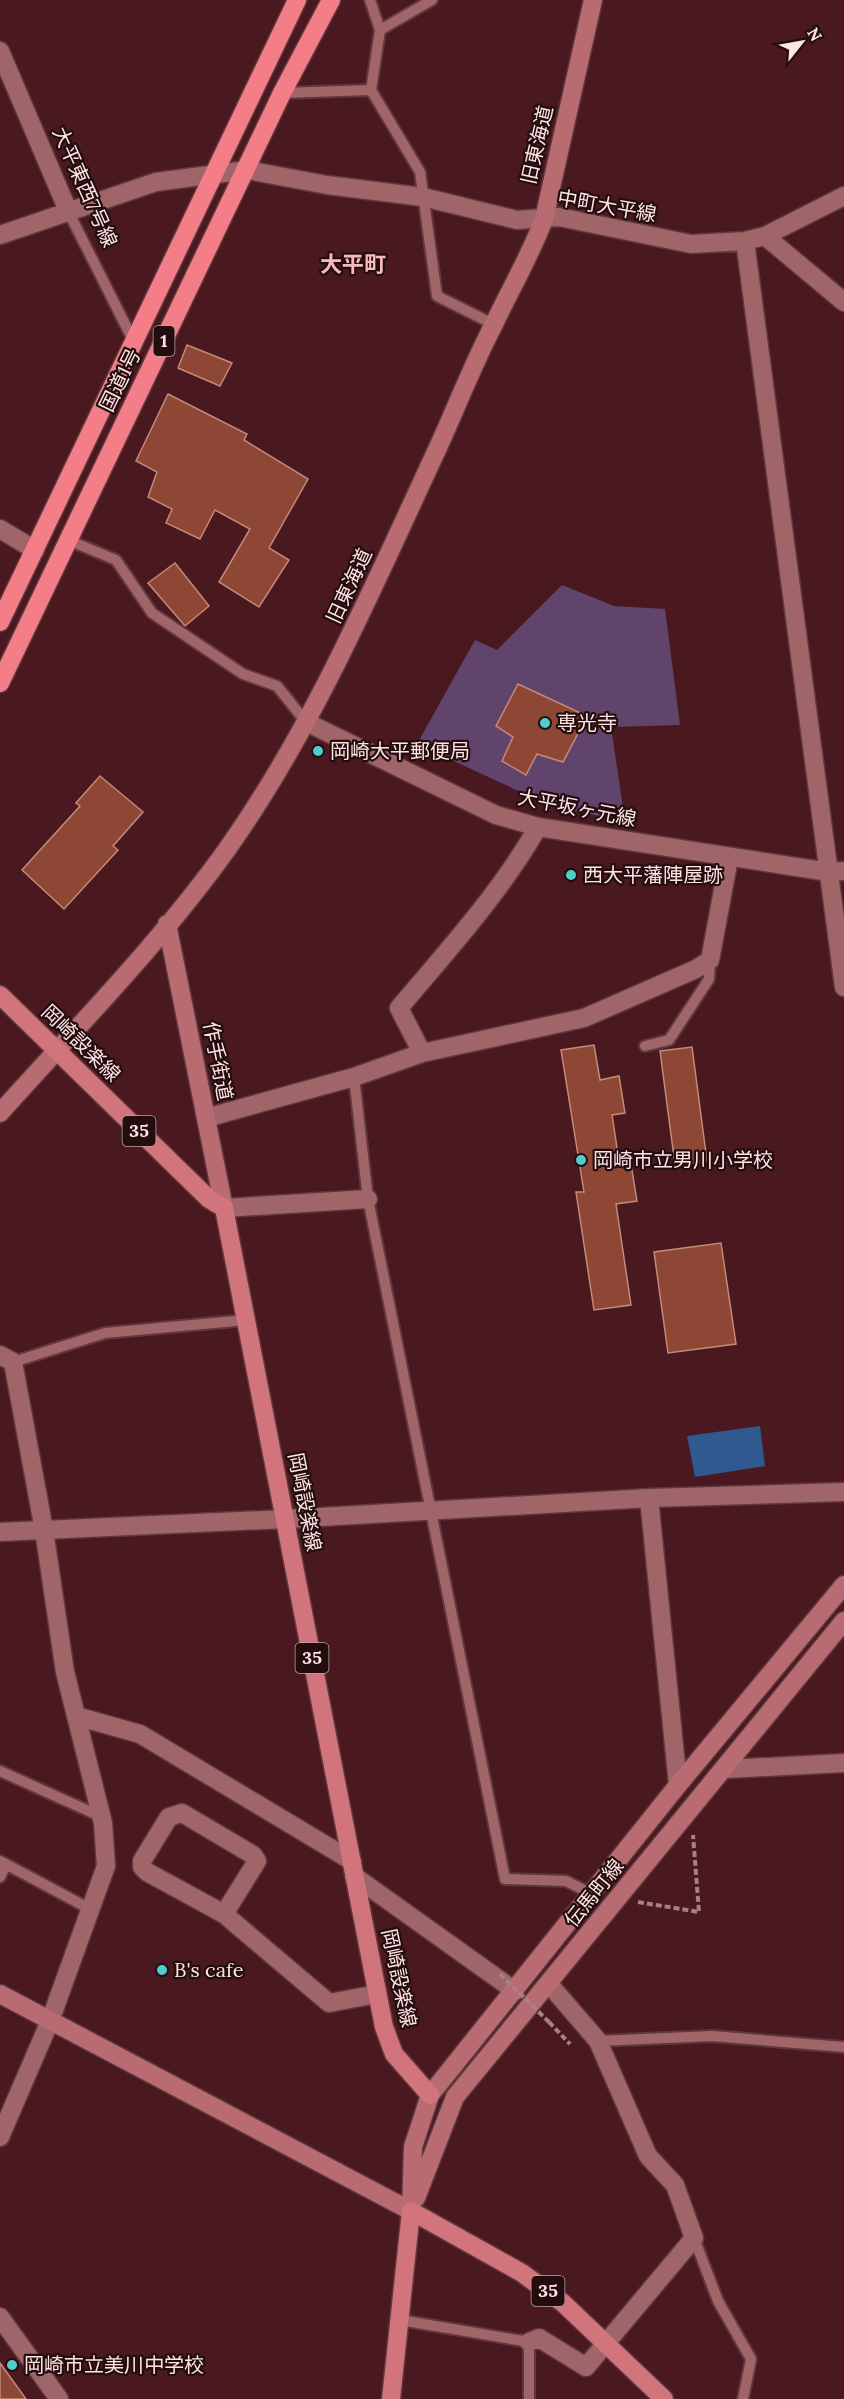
<svg xmlns="http://www.w3.org/2000/svg" width="844" height="2399" font-family="Lora,'Noto Sans JP',serif">
<style>
.green{fill:#61446c}
.water{fill:#305990}
.building{fill:#8e4735;stroke:#c38a7a;stroke-width:1.5}
.lines{fill:none;stroke-linecap:round;stroke-linejoin:round}
.lane-casing{stroke:#60373e;stroke-width:14}
.street-casing{stroke:#60373e;stroke-width:21}
.secondary-casing{stroke:#60373e;stroke-width:21}
.primary-casing{stroke:#60373e;stroke-width:21}
.highway-casing{stroke:#60373e;stroke-width:21}
.path{stroke:#a78184;stroke-width:4;stroke-dasharray:6 3;stroke-linecap:butt}
.lane{stroke:#9f6568;stroke-width:10}
.street{stroke:#9f6568;stroke-width:18}
.secondary{stroke:#b86c72;stroke-width:18}
.primary{stroke:#d2747b;stroke-width:18}
.highway{stroke:#f47e88;stroke-width:18}
.path-bridge{stroke:#a78184;stroke-width:4;stroke-dasharray:6 3;stroke-linecap:butt}
.poi-dot{fill:#52cdce;stroke:#230d0f;stroke-width:2}
.labels{text-anchor:middle;stroke-width:4.5;stroke-linejoin:round;paint-order:stroke}
.shield{fill:#230d0f;stroke:#bda4a4;stroke-width:1.5}
.shield-label{font-size:18px;font-weight:bold;fill:#ffe4e4}
.street-label{font-size:20px;fill:#ffe4e4;stroke:#230d0f}
.poi-label{font-size:20px;fill:#ffe4e4;stroke:#230d0f;text-anchor:start}
.quarter-label{font-size:22px;font-weight:bold;fill:#f9b9bc;stroke:#230d0f}
</style>
<rect width="100%" height="100%" fill="#4a191f"/>
<path class="green" d="M562 585 614 606 665 609 680 725 611 727 625 821 553 807 417 744 475 640 497 650Z"/>
<path class="water" d="M760 1426 765 1466 695 1477 687 1436Z"/>
<path class="building" d="M187 345 232 363 220 386 178 368Z
M168 394 247 434 244 440 308 479 269 548 289 560 259 607 219 582 250 529 215 510 200 539 166 523 172 509 148 497 157 472 136 461Z
M175 563 209 606 185 626 148 583Z
M518 684 587 716 563 762 537 754 526 775 502 761 513 737 496 726Z
M100 776 143 812 113 846 118 850 64 909 22 870 80 806 76 803Z
M594 1045 600 1080 619 1076 625 1113 612 1115 618 1154 629 1152 637 1201 616 1204 631 1305 594 1310 576 1192H584L561 1050Z
M692 1047 707 1161 675 1165 660 1051Z
M721 1243 736 1344 668 1353 654 1252Z
M0 2363 26 2399H0Z"/>
<g class="lines">
<defs>
<path id="lane" d="M370 0 380 30 371 90 420 172 437 296 493 324
M380 30 432 0
M282 93 371 90
M69 213 133 340
M68 540 116 560 152 613 243 674 277 686 306 722
M645 1046 669 1040 709 979 710 960
M354 1077 368 1199 505 1879 566 1881 592 1894
M13 1362 105 1333 246 1320
M0 1771 102 1817
M0 1861 90 1909
M0 1877 6 1865
M598 2041 712 2036 844 2047
M694 2238 718 2301 751 2359 743 2399
M400 2320 529 2342V2399"/>
<path id="street" d="M0 51 69 213
M0 235 156 182 247 170 327 185 423 197 517 220 559 217 691 244 745 241 765 236 844 196
M765 236 844 302
M745 241 844 987
M0 529 35 550
M306 722 496 815 538 827 829 872 844 871
M422 1053 584 1018 696 969 710 960 729 858
M206 1118 354 1077 422 1053 399 1008C448 950 500 893 538 827
M224 1208 368 1199
M0 1355 13 1362 44 1530 65 1672 103 1823 106 1866 50 2021 0 2137
M649 1498 678 1785
M0 1532 286 1519 649 1498 844 1492
M76 1716 140 1734 352 1861
M726 1769 844 1763
M354 1876 515 1991
M224 1914 257 1861 253 1855 182 1813 169 1817 142 1861V1867L147 1872 224 1914 329 2003 377 1994
M0 2317 59 2399
M529 2342 539 2338 586 2367 694 2238 675 2185 648 2156 598 2041 549 1984"/>
<path id="secondary" d="M167 924 224 1208
M0 1113C77 1027 160 943 228 848 314 726 372 589 435 454 455 411 472 366 494 324 511 288 530 256 544 219L593 0
M0 1994 411 2211
M416 2198 455 2097 844 1621
M411 2211 413 2147 430 2095 678 1785 844 1585"/>
<path id="primary" d="M0 995 209 1199 224 1208 384 2027 394 2054 430 2095
M391 2399 411 2211 522 2273 563 2303 664 2399"/>
<path id="highway" d="M0 622 297 0
M0 683 282 93 331 0"/>
</defs>
<use href="#lane" class="lane-casing"/>
<use href="#street" class="street-casing"/>
<use href="#secondary" class="secondary-casing"/>
<use href="#primary" class="primary-casing"/>
<use href="#highway" class="highway-casing"/>
<path class="path" d="M638 1902 699 1912 693 1835
M549 2022 570 2044"/>
<use href="#lane" class="lane"/>
<use href="#street" class="street"/>
<use href="#secondary" class="secondary"/>
<use href="#primary" class="primary"/>
<use href="#highway" class="highway"/>
<path class="path-bridge" d="M500 1974 549 2022"/>
</g>
<g class="poi-dot">
<circle cx="545" cy="723" r="6"/>
<circle cx="318" cy="751" r="6"/>
<circle cx="571" cy="875" r="6"/>
<circle cx="581" cy="1160" r="6"/>
<circle cx="162" cy="1970" r="6"/>
<circle cx="12" cy="2365" r="6"/>
</g>
<g class="labels">
<g class="shield">
<rect x="153.5" y="326" width="21" height="30" rx="4.5"/>
<rect x="122.5" y="1116" width="33" height="30" rx="4.5"/>
<rect x="295.5" y="1643" width="33" height="30" rx="4.5"/>
<rect x="531.5" y="2276" width="33" height="30" rx="4.5"/>
</g>
<g class="shield-label">
<text x="164" y="347">1</text>
<text x="139" y="1137">35</text>
<text x="312" y="1664">35</text>
<text x="548" y="2297">35</text>
</g>
<g class="street-label">
<text transform="translate(537 145) rotate(-77)" y="7">旧東海道</text>
<text transform="translate(85 187) rotate(66)" y="7">大平東西7号線</text>
<text transform="translate(607 206) rotate(10)" y="7">中町大平線</text>
<text transform="translate(120 380) rotate(-64)" y="7">国道1号</text>
<text transform="translate(349 586) rotate(-65)" y="7">旧東海道</text>
<text transform="translate(577 808) rotate(11)" y="7">大平坂ヶ元線</text>
<text transform="translate(81 1043) rotate(44)" y="7">岡崎設楽線</text>
<text transform="translate(218 1061) rotate(79)" y="7">作手街道</text>
<text transform="translate(305 1502) rotate(79)" y="7">岡崎設楽線</text>
<text transform="translate(594 1893) rotate(-51)" y="7">伝馬町線</text>
<text transform="translate(399 1978) rotate(78)" y="7">岡崎設楽線</text>
</g>
<g class="poi-label">
<text x="557" y="730">専光寺</text>
<text x="330" y="758">岡崎大平郵便局</text>
<text x="583" y="882">西大平藩陣屋跡</text>
<text x="593" y="1167">岡崎市立男川小学校</text>
<text x="174" y="1977">B's cafe</text>
<text x="24" y="2372">岡崎市立美川中学校</text>
</g>
<g class="quarter-label">
<text x="353" y="272">大平町</text>
</g>
</g>
<g transform="translate(802 42) rotate(59)" stroke="#230d0f" stroke-width="4.5" paint-order="stroke">
<path d="M0-4.5L10 22L0 15L-10 22Z" fill="#ffe4e4"/>
<text y="-9" font-size="16" font-weight="bold" text-anchor="middle" fill="#ffe4e4">N</text>
</g>
</svg>
